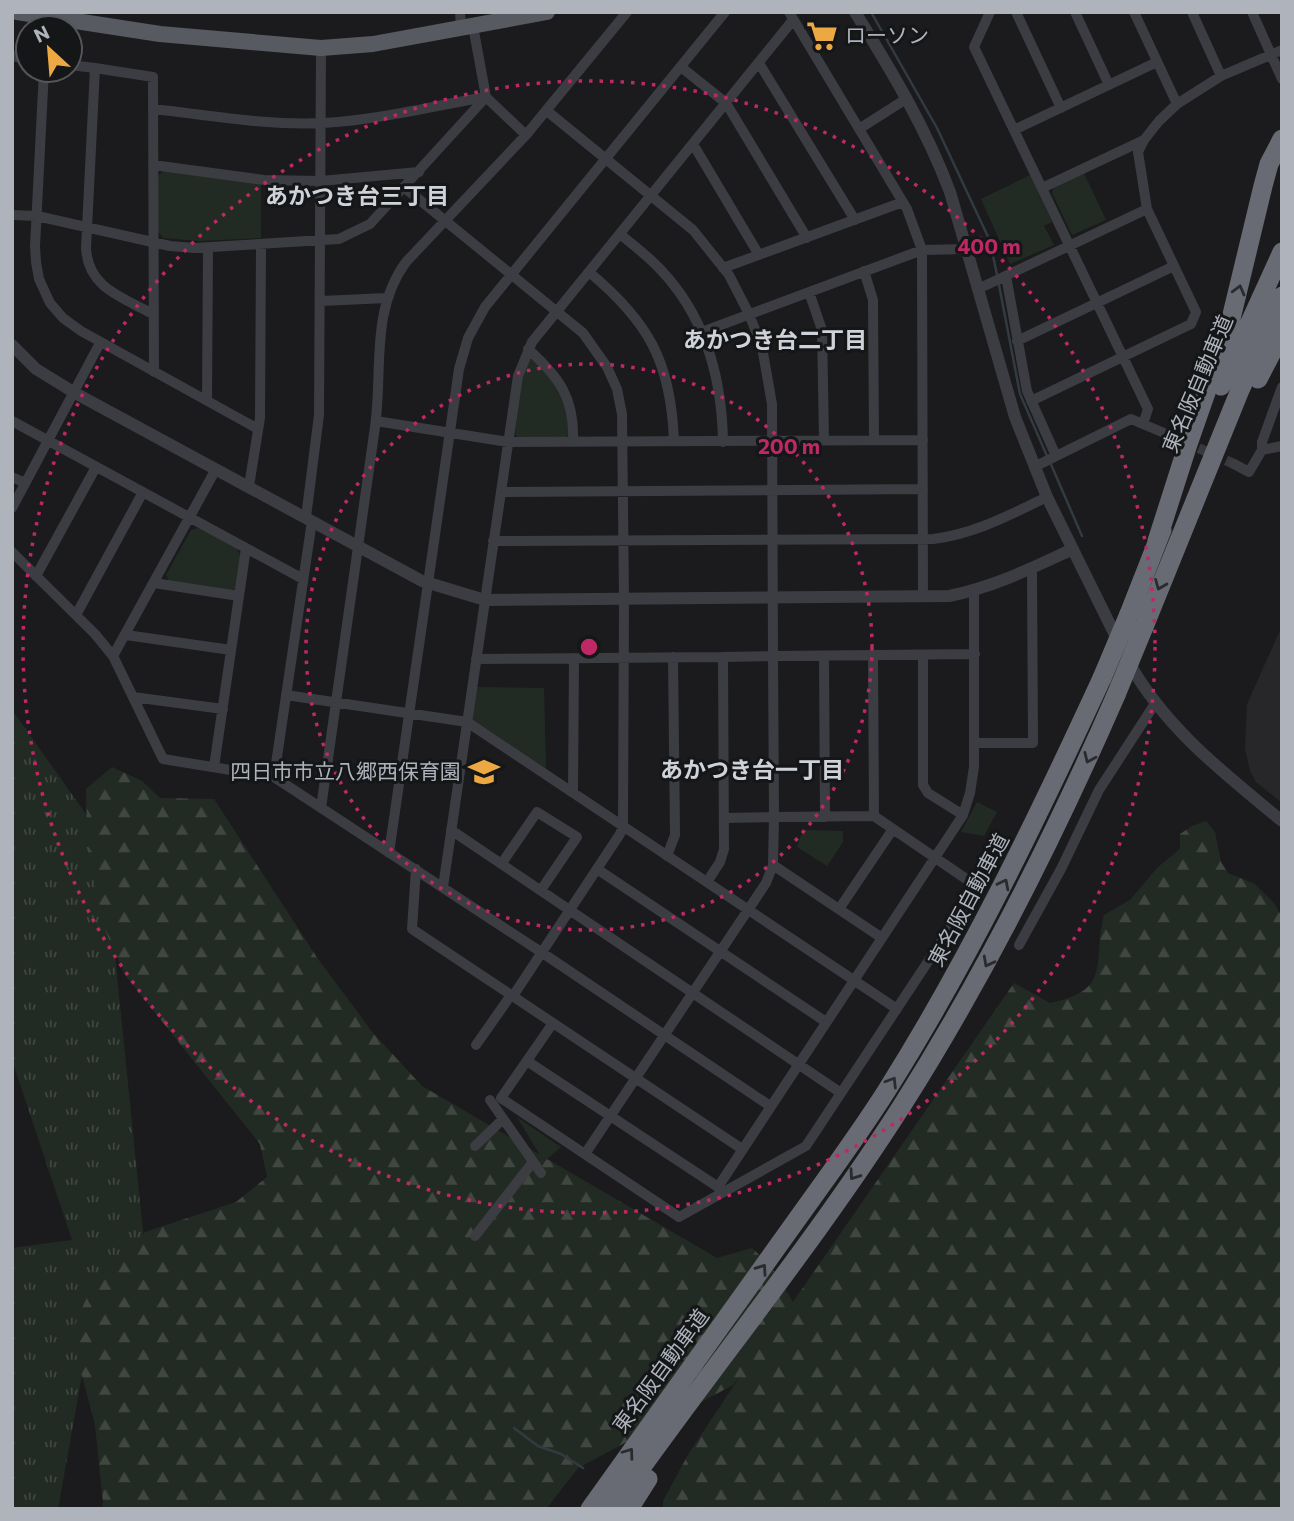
<svg xmlns="http://www.w3.org/2000/svg" width="1294" height="1521" font-family="Commissioner,'Noto Sans JP',sans-serif">
<style>
.built{fill:#27272a}
.grass{fill:url(#grass-tufts)}
.forest{fill:url(#forest-firs)}
.park{fill:#222b23}
.lines{fill:none;stroke-linecap:round;stroke-linejoin:round}
.stream{stroke:#313b41;stroke-width:2.5}
.minor-tunnel{stroke:#38393d;stroke-width:10;stroke-dasharray:10 5;stroke-linecap:butt}
.minor{stroke:#3c3d42;stroke-width:10}
.tertiary{stroke:#3c3d42;stroke-width:12}
.primary{stroke:#585a61;stroke-width:16}
.motorway{stroke:#686b73;stroke-width:19}
.motorway-bridge{stroke:#686b73;stroke-width:19}
.oneway{stroke:#2a2b2f}
.ring{fill:none;stroke:#c02865;stroke-width:3.5;stroke-dasharray:3.5 7}
.labels{text-anchor:middle;stroke-width:6;stroke-linejoin:round;paint-order:stroke}
.poi-label{font-size:21px;fill:#aeb3bc;stroke:#151618;text-anchor:start}
.street-label{font-size:21px;fill:#aeb3bc;stroke:#151618}
.neighbourhood-label{font-size:23px;font-weight:bold;fill:#cfd2d8;stroke:#151618}
.centre{fill:#c02865;stroke:#151618;stroke-width:3.5}
.ring-label{font-size:21px;text-anchor:middle;font-weight:bold;fill:#c02865;stroke:#151618;stroke-width:6;stroke-linejoin:round;paint-order:stroke}
</style>
<defs>
<pattern id="grass-tufts" width="24" height="20" patternUnits="userSpaceOnUse" patternTransform="scale(1.75)"><rect width="24" height="20" fill="#222b23"/><path d="M3 7l-1-3M5 7V3M7 7l1-3M15 17l-1-3M17 17v-4M19 17l1-3" fill="none" stroke="#404741"/></pattern>
<pattern id="forest-firs" width="22" height="20" patternUnits="userSpaceOnUse" patternTransform="scale(1.75)"><rect width="22" height="20" fill="#222b23"/><path d="M5 1l3.5 6h-7zM16 11l3.5 6h-7z" fill="#404741"/></pattern>
</defs>
<rect width="100%" height="100%" fill="#1b1b1d"/>
<path class="built" d="M1282 626V803L1256 782 1250 771 1245 748 1247 704Z"/>
<path class="grass" d="M12 710 103 838 145 1251 87 1347 58 1509H12V1248L72 1240 12 1060Z"/>
<path class="forest" d="M112 767 142 781 160 798 214 799 318 959 373 1033 422 1086 717 1258 752 1248 771 1266 793 1302 1014 983 1050 1003C1113 990 1092 964 1104 915L1130 900 1158 867 1180 849V834L1192 826 1206 821 1215 832 1221 862 1228 873 1255 884 1274 903 1282 917V1509H663V1501L689 1453 741 1375 733 1385 578 1468 546 1509H102L103 1502 95 1425 71 1334 87 1297 145 1232 236 1202 267 1177 260 1144 125 975 103 925 87 836 86 789Z"/>
<path class="park" d="M163 171 261 183V238L199 241 163 238 158 231V176Z
M1084 173 1106 220 1072 235 1052 193 1054 187Z
M1030 175 1052 222 1044 226 1054 245 1010 264 981 199Z
M533 359C562 388 564 393 570 433L566 437H518L515 434 521 381 528 361Z
M199 528 236 548 242 558 238 587 231 591 169 581 166 575 191 530Z
M476 687 544 688 546 769 474 721 471 717Z
M977 802 997 812 984 836 961 832Z
M803 830 843 831V842L827 866 797 847Z
M517 1117 561 1147 544 1162Z"/>
<g class="lines">
<path class="stream" d="M871 12 937 128 990 241 997 275
M999 285 1020 394 1047 456
M1050 462 1082 536
M514 1428 538 1446 561 1454 583 1468"/>
<path class="minor-tunnel" d="M1185 442 1234 464"/>
<path class="minor" d="M460 12 461 28
M789 12 907 209 922 250 923 597
M990 12 974 47 1148 409 1143 424
M1016 12 1061 108
M1075 12 1109 85
M1134 12 1177 104
M1192 12 1221 76
M1252 12 1282 79
M473 26 486 97 526 135
M12 56 28 59
M759 63 855 220
M70 65 95 68 86 248C88 288 122 297 153 314
M681 67 726 103 807 238
M95 68 153 77 154 372
M44 70 35 246 36 262 39 279 50 303 63 318 81 331 258 429
M153 109C209 115 267 126 323 123 378 120 432 106 486 97
M547 111 693 230 729 275 749 314 762 347 772 404 773 656 975 654
M859 129 906 99
M1014 130 1157 62
M693 144 759 255
M153 165 264 180 321 181 419 172
M405 188 583 333 607 367 617 389 622 414 624 599 623 826 620 834 513 996
M1042 188 1144 140
M12 215 37 216 170 246 195 248 339 239 370 224 486 97
M620 234C633 245 648 256 660 269 705 316 722 378 723 442
M723 268 903 202
M864 271 873 300 874 439
M589 272C649 322 671 362 674 441
M1006 276 1027 391 1056 456
M978 289 1147 209
M809 292 822 330 824 440
M321 301 386 298
M702 332 922 250 967 249
M1017 341 1174 266
M528 349C559 377 575 398 573 442
M207 401 208 248
M1031 401 1191 324 1196 312 1147 209 1138 152 1144 140 1159 121 1177 104 1221 76 1282 50
M12 421 303 579
M376 421 508 442 923 440
M1262 450 1282 446
M1234 464 1249 472 1262 450V442L1282 387
M1034 467 1131 419 1176 438
M12 477 25 483
M249 486 260 418 261 244
M501 492 923 489
M12 508 100 343
M306 517 319 415 321 48
M493 541 933 539C975 534 1009 515 1047 497
M12 552 95 634 113 656 163 759 274 777 541 952 770 1106
M36 576 96 467
M154 583 239 596
M76 615 143 492
M126 635 231 650
M873 655 874 816
M923 655V785L928 793 963 815
M113 656 216 469
M824 656 825 817
M476 659 723 657
M286 695 467 722 897 1009
M133 697 223 709
M975 743H1033L1032 569
M214 767 246 548
M274 777 312 521
M573 792 574 658
M321 808C340 681 358 554 375 427 383 371 370 311 406 262L526 135 627 12
M451 830 841 1093
M389 853 459 369 468 338 485 307 725 12
M667 856 675 835 673 657
M502 863 537 812 577 837 541 890
M773 865 882 938
M416 869 412 929 742 1149
M597 869 826 1022
M707 882 720 862 724 849 723 657 773 656 774 817 724 818
M443 887 518 376 532 342 793 20
M839 909 893 829
M1019 945 1061 869 1099 790 1156 702
M553 1023 501 1098 679 1217 806 1146 976 889 975 885 874 816 774 817 773 865 766 883 585 1154
M476 1045 511 995
M527 1061 718 1187 720 1193
M490 1100 541 1173
M475 1146 503 1119
M718 1187 963 815 970 793 974 767V591
M475 1236 533 1162"/>
<path class="tertiary" d="M855 12C891 70 926 128 950 192L1015 417 1047 497 1120 645
M12 345 36 369 75 393 422 581 485 600 949 596C994 587 1032 568 1073 549
M1128 661C1165 728 1224 773 1282 821"/>
<path class="primary" d="M17 12 160 34 321 48 373 44 547 12"/>
<path class="motorway" d="M1258 379 1282 333
M1221 386 1282 252
M1157 541 1188 444 1229 327 1263 186 1269 164 1282 139
M1129 614 1162 530
M1144 627 1240 390 1282 296
M590 1509C657 1414 726 1320 793 1225 825 1180 858 1136 887 1090 970 958 1037 819 1102 678
M612 1509C707 1373 814 1244 903 1104 986 973 1054 837 1116 695
M629 1509 648 1479"/>
<path class="motorway-bridge" d="M1102 678 1129 614
M1116 695 1144 627"/>
</g>
<defs><path id="oneway-chevron" d="M-2-3.5L2.5 0L-2 3.5" fill="none" stroke-width="1.6" stroke-linecap="round" stroke-linejoin="round" transform="scale(1.75)"/></defs>
<g class="oneway">
<use href="#oneway-chevron" transform="translate(1239 290) rotate(-75)"/>
<use href="#oneway-chevron" transform="translate(1160 585) rotate(112)"/>
<use href="#oneway-chevron" transform="translate(1089 758) rotate(114)"/>
<use href="#oneway-chevron" transform="translate(1004 884) rotate(-63)"/>
<use href="#oneway-chevron" transform="translate(988 962) rotate(118)"/>
<use href="#oneway-chevron" transform="translate(892 1082) rotate(-58)"/>
<use href="#oneway-chevron" transform="translate(854 1175) rotate(125)"/>
<use href="#oneway-chevron" transform="translate(762 1269) rotate(-55)"/>
<use href="#oneway-chevron" transform="translate(629 1453) rotate(-54)"/>
</g>
<g class="ring">
<circle cx="589" cy="647" r="283"/>
<circle cx="589" cy="647" r="566"/>
</g>
<defs>
<symbol id="supermarket-bare" viewBox="-9 -9 18 18"><path d="M-6-5.5h2.5l.6 2H6L4.5 2H-2.5L-4.4-4H-6ZM-1.5 3.2a1.3 1.3 0 1 0 .1 0ZM3 3.2a1.3 1.3 0 1 0 .1 0Z" fill="#eca943" stroke="#151618" stroke-width="2.5" paint-order="stroke"/></symbol>
<symbol id="school-bare" viewBox="-9 -9 18 18"><path d="M0-5L7-2L0 1L-7-2ZM-4 1L0 2.5L4 1V4Q0 6-4 4Z" fill="#eca943" stroke="#151618" stroke-width="2.5" paint-order="stroke"/></symbol>
</defs>
<g fill-rule="evenodd">
<use href="#supermarket-bare" x="800" y="14" width="44" height="44"/>
<use href="#school-bare" x="462" y="750" width="44" height="44"/>
</g>
<g class="labels">
<g class="poi-label">
<text x="845" y="43">ローソン</text>
<text x="461" y="779" text-anchor="end">四日市市立八郷西保育園</text>
</g>
<g class="street-label">
<text transform="translate(1198 384) rotate(-67)" y="7">東名阪自動車道</text>
<text transform="translate(969 900) rotate(-62)" y="7">東名阪自動車道</text>
<text transform="translate(661 1371) rotate(-54)" y="7">東名阪自動車道</text>
</g>
<g class="neighbourhood-label">
<text x="357" y="204">あかつき台三丁目</text>
<text x="775" y="348">あかつき台二丁目</text>
<text x="752" y="778">あかつき台一丁目</text>
</g>
</g>
<circle cx="589" cy="647" r="10" class="centre"/>
<g class="ring-label">
<text x="989" y="254">400 m</text>
<text x="789" y="454">200 m</text>
</g>
<rect width="1294" height="1521" fill="none" stroke="#aeb3bc" stroke-width="28"/>
<g transform="translate(49 49) rotate(334)"><circle r="33" fill="#151618" stroke="#52555a" stroke-width="2"/>
<path d="M0-5L12 26L0 18L-12 26Z" fill="#eca943"/>
<text y="-10" font-size="19" font-weight="bold" text-anchor="middle" fill="#aeb3bc">N</text>
</g>
</svg>
